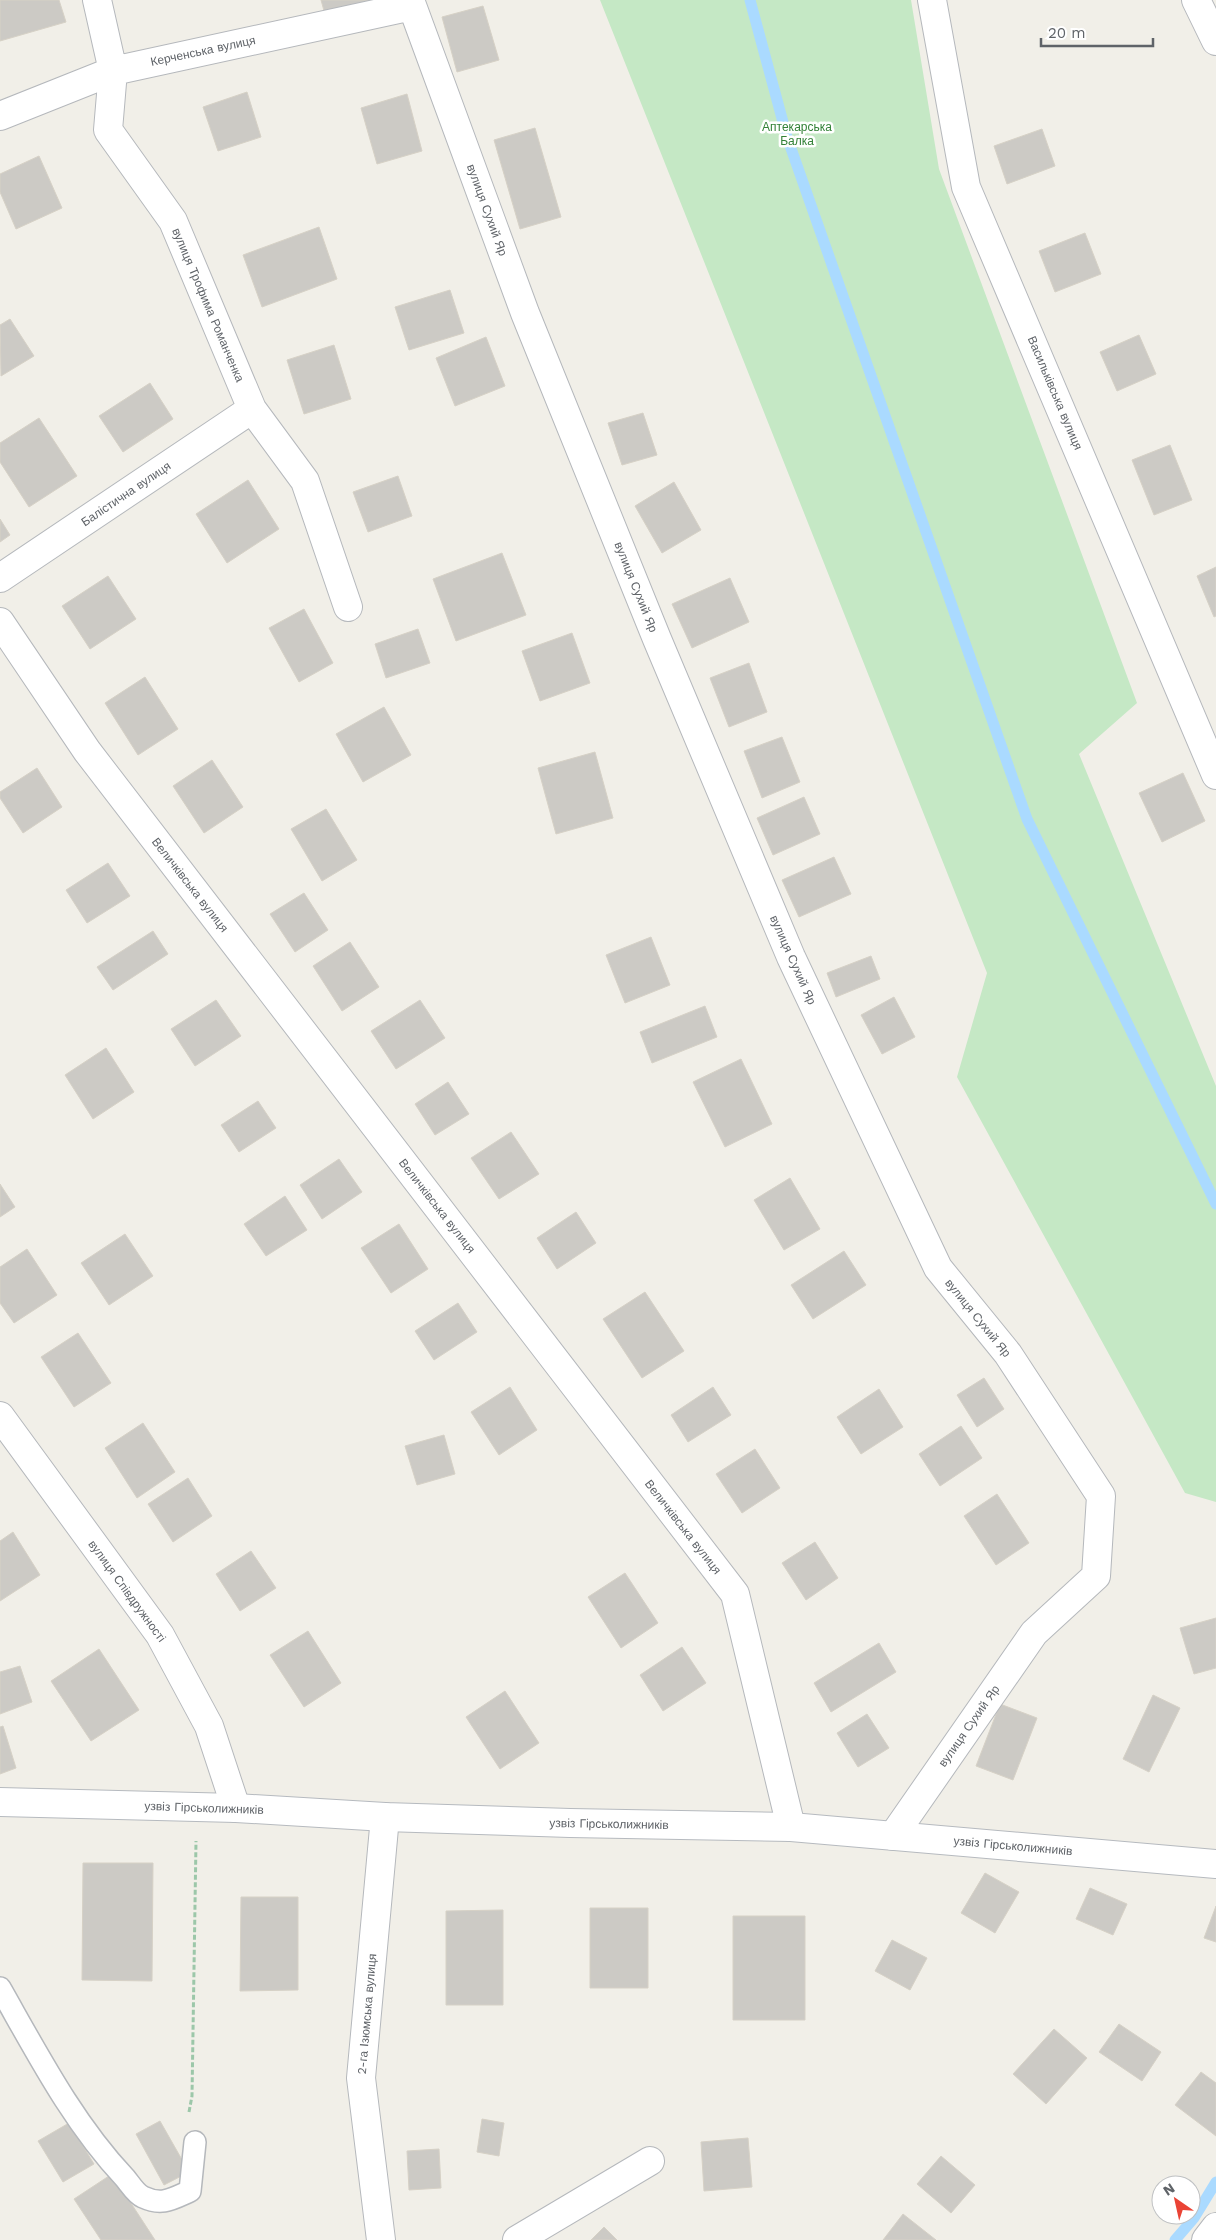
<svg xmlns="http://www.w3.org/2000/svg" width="1216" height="2240" font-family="'Work Sans',sans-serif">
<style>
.green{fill:#c5e8c5}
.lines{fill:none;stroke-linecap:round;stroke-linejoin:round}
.stream{stroke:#aadaff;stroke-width:11}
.building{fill:#cccac5;stroke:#d6d1c6}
.lane-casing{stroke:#b5b8bc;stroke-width:24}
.street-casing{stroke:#b5b8bc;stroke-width:30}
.secondary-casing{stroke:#b6babf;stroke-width:30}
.path{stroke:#9cc7a9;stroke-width:3;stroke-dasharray:5 2.5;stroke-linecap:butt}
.lane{stroke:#fff;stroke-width:21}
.street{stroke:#fff;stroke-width:28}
.secondary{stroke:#fff;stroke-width:28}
.labels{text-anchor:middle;stroke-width:5;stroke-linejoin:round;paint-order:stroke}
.street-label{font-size:12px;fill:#5f6368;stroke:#fff}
.park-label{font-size:12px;fill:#348238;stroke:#fff}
</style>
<rect width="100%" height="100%" fill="#f1efe8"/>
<path class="green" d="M600 0H911L939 169 1137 703 1079 754 1216 1086V1502L1185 1493 957 1077 987 973Z"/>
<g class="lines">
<path class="stream" d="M750 0 787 137 1027 819 1216 1204
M1175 2240 1194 2218 1216 2182"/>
</g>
<path class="building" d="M0 0H59L66 22 0 41Z
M321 0H373L375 5 326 18Z
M483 6 499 60 457 72 442 17Z
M247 92 261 137 218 151 203 107Z
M407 94 422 151 377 164 361 108Z
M535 128 561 217 520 229 494 140Z
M1042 129 1055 166 1007 184 994 146Z
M39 156 62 208 16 229 0 192V174Z
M319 227 337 279 262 307 243 255Z
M1085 233 1101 274 1055 292 1039 251Z
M450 290 464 333 409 350 395 307Z
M10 319 34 356 1 376 0 325Z
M1139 335 1156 374 1117 391 1100 352Z
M486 337 505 386 455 406 436 358Z
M334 345 351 399 304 414 287 360Z
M150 383 173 419 123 452 99 416Z
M643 413 657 455 622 465 608 423Z
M39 418 77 476 29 507 0 462V443Z
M1170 445 1192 500 1154 515 1132 460Z
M398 476 412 516 368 532 353 492Z
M248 480 279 529 227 563 196 514Z
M674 482 701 530 662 553 635 506Z
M0 519 10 535 0 542Z
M502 553 526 615 456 641 433 579Z
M1216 567V616L1214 617 1197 576Z
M108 576 136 619 90 649 62 606Z
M730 578 749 622 692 648 672 604Z
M304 609 333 663 299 682 269 628Z
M418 629 430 663 386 678 375 644Z
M572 633 590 683 540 701 522 651Z
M749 663 767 712 729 727 710 678Z
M145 677 178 729 138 755 105 703Z
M384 707 411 755 363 782 336 734Z
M782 737 800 782 762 798 744 751Z
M595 752 613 818 556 834 538 768Z
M212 760 243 807 204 833 173 786Z
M37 768 62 807 23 833 0 798V792Z
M1183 773 1205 821 1162 842 1139 793Z
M804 797 820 834 773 855 757 818Z
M326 809 357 860 322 881 291 829Z
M834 857 851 894 799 917 782 880Z
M108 863 130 896 87 923 66 890Z
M304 893 328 930 295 952 270 914Z
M153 931 168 954 113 990 97 967Z
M651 937 670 985 625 1003 606 955Z
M350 942 379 987 342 1011 313 966Z
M871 956 880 979 836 997 827 973Z
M894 997 915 1037 882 1054 861 1015Z
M216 1000 241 1036 195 1066 171 1029Z
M420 1000 445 1038 396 1069 371 1031Z
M705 1006 717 1037 652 1063 640 1032Z
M106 1048 134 1092 93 1119 65 1075Z
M741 1059 772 1124 725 1147 693 1082Z
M448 1082 469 1114 435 1135 415 1104Z
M258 1101 276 1128 239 1152 221 1125Z
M511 1132 539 1174 499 1199 471 1158Z
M339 1159 362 1192 322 1219 300 1185Z
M790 1178 820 1229 784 1250 754 1200Z
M0 1184 15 1207 0 1217Z
M285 1196 307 1230 266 1256 244 1224Z
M576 1212 596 1243 557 1269 537 1238Z
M399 1224 428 1269 391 1293 361 1248Z
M125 1234 153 1276 109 1305 81 1263Z
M27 1249 57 1295 14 1323 0 1303V1267Z
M844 1251 866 1285 813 1319 791 1285Z
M645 1292 684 1351 642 1378 603 1319Z
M458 1303 477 1332 434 1360 415 1331Z
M78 1333 111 1383 74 1407 41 1357Z
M984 1378 1004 1409 977 1427 957 1395Z
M510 1387 537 1430 499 1455 471 1412Z
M713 1387 731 1415 688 1442 671 1415Z
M879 1389 903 1427 861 1454 837 1417Z
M143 1423 175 1472 137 1498 105 1448Z
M961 1426 982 1458 940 1486 919 1454Z
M444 1435 455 1474 417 1485 405 1446Z
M755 1449 780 1488 742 1513 716 1474Z
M188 1478 212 1516 173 1542 148 1504Z
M997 1494 1029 1543 996 1565 964 1516Z
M13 1532 40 1575 0 1601V1541Z
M815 1542 838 1578 806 1600 782 1563Z
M251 1551 276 1588 240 1611 216 1574Z
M625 1573 658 1623 621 1648 588 1597Z
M1216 1618V1668L1194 1674 1180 1628Z
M308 1631 341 1683 304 1707 270 1655Z
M879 1643 896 1672 831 1712 814 1683Z
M682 1647 706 1683 663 1711 640 1675Z
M99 1649 139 1710 91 1741 51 1681Z
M20 1666 32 1702 0 1714V1672Z
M505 1691 539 1743 500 1769 466 1717Z
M1153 1695 1180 1708 1149 1772 1123 1759Z
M1000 1704 1037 1718 1013 1780 976 1766Z
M867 1714 889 1748 858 1767 837 1733Z
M3 1726 16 1768 0 1774V1727Z
M83 1863H153L152 1981 82 1980Z
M985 1873 1019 1892 995 1933 961 1913Z
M1090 1888 1127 1904 1113 1935 1076 1919Z
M241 1897H298V1990L240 1991Z
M1216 1906V1942L1204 1938Z
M590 1908H648V1988H590Z
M503 1910V2005H446V1911Z
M733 1916H805V2020H733Z
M892 1940 927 1958 910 1990 875 1971Z
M1119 2024 1161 2052 1142 2081 1099 2052Z
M1054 2029 1087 2058 1046 2104 1013 2074Z
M1201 2072 1216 2083V2136L1175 2105Z
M482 2119 504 2123 499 2156 477 2152Z
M160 2121 189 2172 164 2185 136 2134Z
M69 2123 94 2164 63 2182 38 2141Z
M748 2138 752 2187 704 2191 701 2142Z
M439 2149 441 2188 409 2190 407 2151Z
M941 2156 975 2185 951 2213 917 2184Z
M112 2174 155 2240H101L74 2199Z
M903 2214 936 2240H883Z
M604 2227 617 2240H591Z"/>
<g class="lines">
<defs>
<path id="lane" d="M0 1988C37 2053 73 2123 125 2178 130 2184 136 2194 143 2197 162 2206 172 2199 190 2191L195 2142"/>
<path id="street" d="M97 0 113 71 108 130 173 221 252 409 305 481 348 607
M410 0 525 313 657 639 791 957 938 1268 1008 1354 1101 1496 1096 1576 1034 1633 893 1836
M932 0 966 187 1216 775
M1196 0 1216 41
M0 116 113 71 412 6
M0 578 252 409
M0 622 87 751 735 1594 791 1827
M0 1416 160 1635 209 1726 236 1808
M381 2240 361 2078 385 1817
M517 2240 650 2161
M1206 2240 1216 2227"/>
<path id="secondary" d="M0 1802 236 1808 385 1817 570 1823 791 1827 1216 1864"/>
</defs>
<use href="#lane" class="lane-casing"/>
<use href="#street" class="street-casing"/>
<use href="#secondary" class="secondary-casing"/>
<path class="path" d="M189 2112 192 2096 196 1841"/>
<use href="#lane" class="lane"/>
<use href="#street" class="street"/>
<use href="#secondary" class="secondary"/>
</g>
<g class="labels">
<g class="street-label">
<text transform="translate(203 51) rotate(-12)" y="4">Керченська вулиця</text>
<text transform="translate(487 210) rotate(70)" y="4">вулиця Сухий Яр</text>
<text transform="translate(208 305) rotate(67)" y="4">вулиця Трофима Романченка</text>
<text transform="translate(1055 393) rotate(67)" y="4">Васильківська вулиця</text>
<text transform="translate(126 494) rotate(-34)" y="4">Балістична вулиця</text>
<text transform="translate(636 587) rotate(68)" y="4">вулиця Сухий Яр</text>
<text transform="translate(190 885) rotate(52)" y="4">Величківська вулиця</text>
<text transform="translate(793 960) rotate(66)" y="4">вулиця Сухий Яр</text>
<text transform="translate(437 1206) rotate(52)" y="4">Величківська вулиця</text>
<text transform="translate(978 1318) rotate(51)" y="4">вулиця Сухий Яр</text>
<text transform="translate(683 1527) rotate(52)" y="4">Величківська вулиця</text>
<text transform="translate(127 1591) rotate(54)" y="4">вулиця Співдружності</text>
<text transform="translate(969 1726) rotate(-55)" y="4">вулиця Сухий Яр</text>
<text transform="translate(204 1808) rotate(2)" y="4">узвіз Гірськолижників</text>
<text transform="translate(609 1824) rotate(1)" y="4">узвіз Гірськолижників</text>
<text transform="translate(1013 1846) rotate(5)" y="4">узвіз Гірськолижників</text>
<text transform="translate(367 2014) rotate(-85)" y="4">2-га Ізюмська вулиця</text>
</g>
<g class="park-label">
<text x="797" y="131">Аптекарська<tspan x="797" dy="14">Балка</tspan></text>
</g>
</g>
<g transform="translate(1176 2200) rotate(326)"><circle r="24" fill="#ffffff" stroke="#bfc1c3"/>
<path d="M0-4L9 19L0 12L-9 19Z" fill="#ea4335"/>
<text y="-8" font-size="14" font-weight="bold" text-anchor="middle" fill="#5f6368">N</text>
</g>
<path d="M1041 38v8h112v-8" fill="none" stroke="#5f6368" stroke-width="2.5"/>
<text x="1048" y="38" font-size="15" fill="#5f6368" stroke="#ffffff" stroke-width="4" paint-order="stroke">20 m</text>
</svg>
